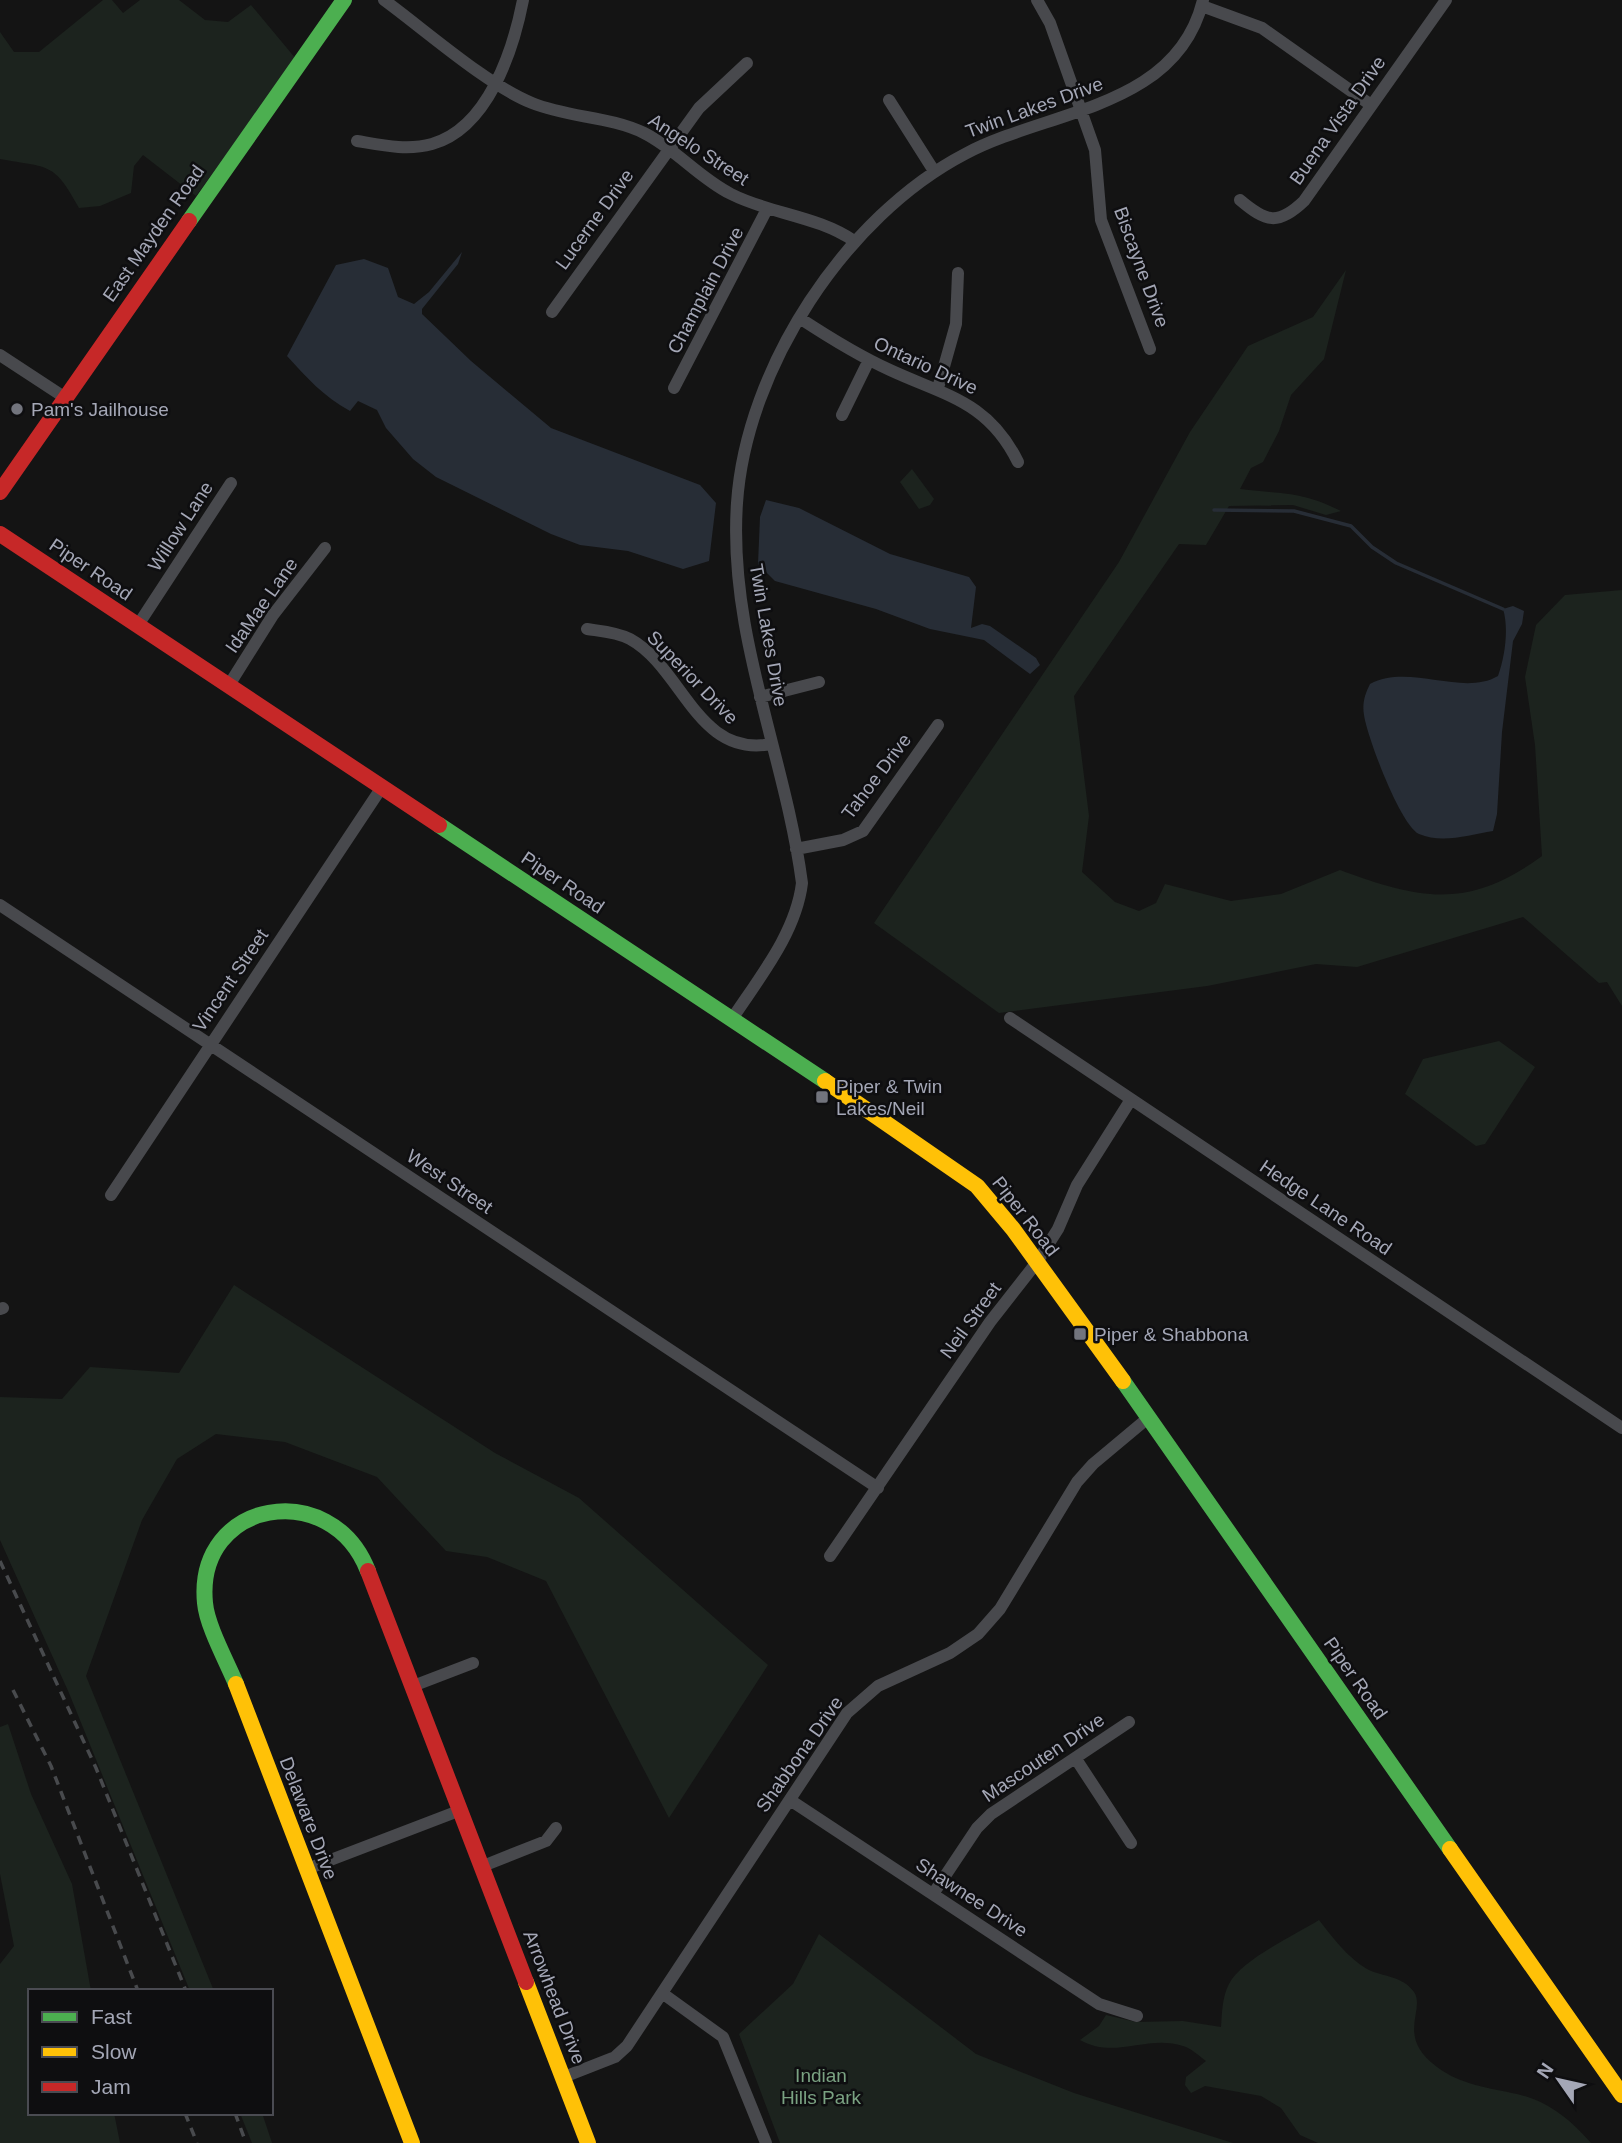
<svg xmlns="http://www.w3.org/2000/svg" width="1622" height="2143" font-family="Arial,sans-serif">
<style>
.green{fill:#1c231e}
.water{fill:#272d36}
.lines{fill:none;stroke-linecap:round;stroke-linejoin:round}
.stream{stroke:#272d36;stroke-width:3.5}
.street{stroke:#48494d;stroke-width:12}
.fast{stroke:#4caf50;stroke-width:16}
.slow{stroke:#ffc107;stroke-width:16}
.jam{stroke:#c62828;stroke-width:16}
.rail{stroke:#484a4d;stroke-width:3.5;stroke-dasharray:9 7;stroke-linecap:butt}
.poi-dot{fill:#72747d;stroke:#0e0e10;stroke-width:2.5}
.labels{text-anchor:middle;stroke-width:5;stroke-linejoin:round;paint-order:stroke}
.street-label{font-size:19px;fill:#a4a7b6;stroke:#0e0e10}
.poi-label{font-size:19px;fill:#a4a7b6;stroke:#0e0e10;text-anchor:start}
.park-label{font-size:19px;fill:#7aa282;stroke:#0e0e10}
</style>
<rect width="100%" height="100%" fill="#141414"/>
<path class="green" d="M103 0H112L123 13 140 0H179L205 20 228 22 251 5 296 59 196 196 143 155 134 166 131 193 100 206 79 208C54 162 50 168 0 159V32L14 52H39Z
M1346 270 1324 359 1291 395 1279 431 1263 462 1251 468 1240 489C1281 494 1302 491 1341 511L1326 515 1293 505 1229 506 1206 545 1179 544 1074 696 1089 816 1082 872 1115 902 1139 911 1156 903 1165 884 1231 901 1281 894 1340 870C1421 900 1469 910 1542 856L1535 745 1525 677 1536 625 1565 595 1622 590V1006L1607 982 1599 983 1523 917 1357 967 1316 964 1207 986 999 1013 874 923 1119 562 1190 432 1248 346 1313 317Z
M912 469 934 499 930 505 919 509 900 482Z
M1499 1041 1535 1067 1485 1144 1476 1146 1405 1094 1423 1059Z
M234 1285 495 1453 579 1498 768 1665 669 1818 546 1581 487 1557 446 1551 377 1477 285 1442 216 1434 177 1459 142 1520 86 1676 214 1991H190L69 1693 0 1540V1397L62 1399 90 1367 179 1373Z
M8 1724 31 1794 72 1884 91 1991H30V2113H114L120 2143H0V1964L14 1946 0 1874V1727Z
M1319 1920C1332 1937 1348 1958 1367 1969 1383 1977 1403 1976 1414 1992 1426 2010 1395 2036 1437 2067 1461 2085 1489 2088 1517 2094 1548 2101 1571 2120 1591 2143H1318L1300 2135 1281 2108 1261 2096 1205 2086 1191 2093 1185 2085 1186 2077 1206 2061C1199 2056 1191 2048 1183 2046 1147 2034 1115 2060 1080 2040L1099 2026 1106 2015 1136 2022 1183 2021 1221 2027C1222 2013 1222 1997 1229 1984 1241 1960 1295 1935 1319 1920Z
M819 1934 976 2054 1074 2093 1233 2143H780L739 2034 793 1984Z
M240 2113H262L272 2143H252Z"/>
<path class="water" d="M462 252 458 264 422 309V314L471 361 551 428 700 485 716 503 709 561 683 569 628 551 580 545 551 534 436 477 413 459 386 428 377 410 358 401 350 411C323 396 307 378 287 356L336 265 364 259 388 268 398 297 414 304 429 292Z
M766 500 799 508 890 554 969 577 976 587 971 628 982 624 990 626 1036 658 1040 665 1030 674 984 640 930 629 876 609 775 581 758 564 760 517Z
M1513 606 1524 611 1522 624 1513 641 1502 732 1497 814 1493 831C1469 835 1442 844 1419 834 1400 825 1367 736 1364 715 1362 703 1365 694 1370 684 1410 663 1462 697 1498 676 1505 657 1509 628 1503 609Z"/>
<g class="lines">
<path class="stream" d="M1214 510 1294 511 1351 526 1372 547 1396 563 1503 609"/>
<path class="street" d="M384 0C425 30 487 85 532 103 569 118 609 116 644 133 676 149 699 178 731 194 770 214 818 216 854 241
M1037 0 1050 23 1095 150 1101 220 1150 349
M1202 6 1262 28 1371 105
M889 100 934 171
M357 141C381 145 407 151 432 144 488 128 513 51 523 0
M1240 200C1266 222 1278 226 1304 201L1446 0
M552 312 699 108 747 63
M801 319C830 338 859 356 890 370 946 396 988 401 1018 462
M0 355 64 397
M674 388 767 209
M938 388 956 324 958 273
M842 415 869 360
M138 625 231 483
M587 629C600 631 617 632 630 639 683 668 697 758 771 744
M229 685 273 615 325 548
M760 697 819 682
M796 849 843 840 863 831 938 725
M0 905 878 1488
M1010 1018 1622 1428
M732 1019C759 978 796 933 802 883 785 755 728 634 737 503 746 368 846 216 965 154 1047 110 1177 109 1203 0
M111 1195 382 787
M0 1309 3 1308
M830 1556 990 1322 1037 1262 1058 1229 1077 1185 1130 1101
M413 1686 473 1663
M1076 1759 1131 1843
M790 1800 1099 2004 1137 2016
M483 1866 546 1841 556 1828
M307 1869 461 1810
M933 1894 977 1828 991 1814 1129 1722
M662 1993 723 2037 766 2143
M564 2077 615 2057 627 2046 847 1713 878 1686 950 1653 978 1634 1000 1609 1077 1482 1093 1464 1148 1418"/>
<path class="fast" d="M189 221 344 0
M439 825 825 1081
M1123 1381 1450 1849
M236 1684C227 1662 207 1626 205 1603 195 1500 331 1476 368 1571"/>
<path class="slow" d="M825 1081 977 1186 1013 1229 1123 1381
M236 1684 412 2143
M1450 1849 1622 2095
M526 1982 588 2143"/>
<path class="jam" d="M0 492 189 221
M0 534 439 825
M368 1571 526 1982"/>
<path class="rail" d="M0 1561 96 1768 186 1991
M13 1690 51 1766 138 1991
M185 2113 197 2143
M235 2113 246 2143"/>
</g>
<g class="poi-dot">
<circle cx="17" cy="409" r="7"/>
<rect x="815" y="1090" width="14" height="14" rx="3.5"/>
<rect x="1073" y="1327" width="14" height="14" rx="3.5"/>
</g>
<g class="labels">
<g class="street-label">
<text transform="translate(1034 107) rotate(-20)" y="7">Twin Lakes Drive</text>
<text transform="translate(1337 120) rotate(-55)" y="7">Buena Vista Drive</text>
<text transform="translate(699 149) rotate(33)" y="7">Angelo Street</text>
<text transform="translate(594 219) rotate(-54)" y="7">Lucerne Drive</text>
<text transform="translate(153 233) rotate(-55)" y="7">East Mayden Road</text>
<text transform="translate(1142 267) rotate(70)" y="7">Biscayne Drive</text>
<text transform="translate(705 290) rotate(-62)" y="7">Champlain Drive</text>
<text transform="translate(926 365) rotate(25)" y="7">Ontario Drive</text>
<text transform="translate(180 526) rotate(-57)" y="7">Willow Lane</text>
<text transform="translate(91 569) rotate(34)" y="7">Piper Road</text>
<text transform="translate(261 605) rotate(-55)" y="7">IdaMae Lane</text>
<text transform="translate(769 635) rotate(80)" y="7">Twin Lakes Drive</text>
<text transform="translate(693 677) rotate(46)" y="7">Superior Drive</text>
<text transform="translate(876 776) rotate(-53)" y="7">Tahoe Drive</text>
<text transform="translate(563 882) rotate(34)" y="7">Piper Road</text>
<text transform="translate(230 980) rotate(-56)" y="7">Vincent Street</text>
<text transform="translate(450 1181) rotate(34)" y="7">West Street</text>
<text transform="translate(1326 1207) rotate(34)" y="7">Hedge Lane Road</text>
<text transform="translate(1026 1216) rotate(52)" y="7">Piper Road</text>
<text transform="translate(970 1320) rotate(-54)" y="7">Neil Street</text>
<text transform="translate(1356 1678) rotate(55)" y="7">Piper Road</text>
<text transform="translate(799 1754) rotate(-55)" y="7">Shabbona Drive</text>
<text transform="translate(1043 1757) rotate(-34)" y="7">Mascouten Drive</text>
<text transform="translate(309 1818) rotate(69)" y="7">Delaware Drive</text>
<text transform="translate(972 1897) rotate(33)" y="7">Shawnee Drive</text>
<text transform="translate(555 1997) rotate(69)" y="7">Arrowhead Drive</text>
</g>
<g class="poi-label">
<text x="31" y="416">Pam's Jailhouse</text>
<text x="836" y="1093">Piper &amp; Twin<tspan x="836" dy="22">Lakes/Neil</tspan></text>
<text x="1094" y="1341">Piper &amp; Shabbona</text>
</g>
<g class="park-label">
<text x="821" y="2082">Indian<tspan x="821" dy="22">Hills Park</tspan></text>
</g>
</g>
<rect x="28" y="1989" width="245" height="126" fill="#0e0e10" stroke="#4a4b52" stroke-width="2"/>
<rect x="42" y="2012" width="35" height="10" fill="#4caf50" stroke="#4a4b52" stroke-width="2"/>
<text x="91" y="2024" font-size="21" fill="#a4a7b6">Fast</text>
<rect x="42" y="2047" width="35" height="10" fill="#ffc107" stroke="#4a4b52" stroke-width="2"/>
<text x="91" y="2059" font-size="21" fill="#a4a7b6">Slow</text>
<rect x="42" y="2082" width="35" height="10" fill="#c62828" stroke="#4a4b52" stroke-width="2"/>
<text x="91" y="2094" font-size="21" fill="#a4a7b6">Jam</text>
<g transform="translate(1559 2080) rotate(304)" stroke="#0e0e10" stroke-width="5" paint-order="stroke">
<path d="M0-5L12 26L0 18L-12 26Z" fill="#a4a7b6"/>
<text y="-10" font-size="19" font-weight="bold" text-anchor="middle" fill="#a4a7b6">N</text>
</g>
</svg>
